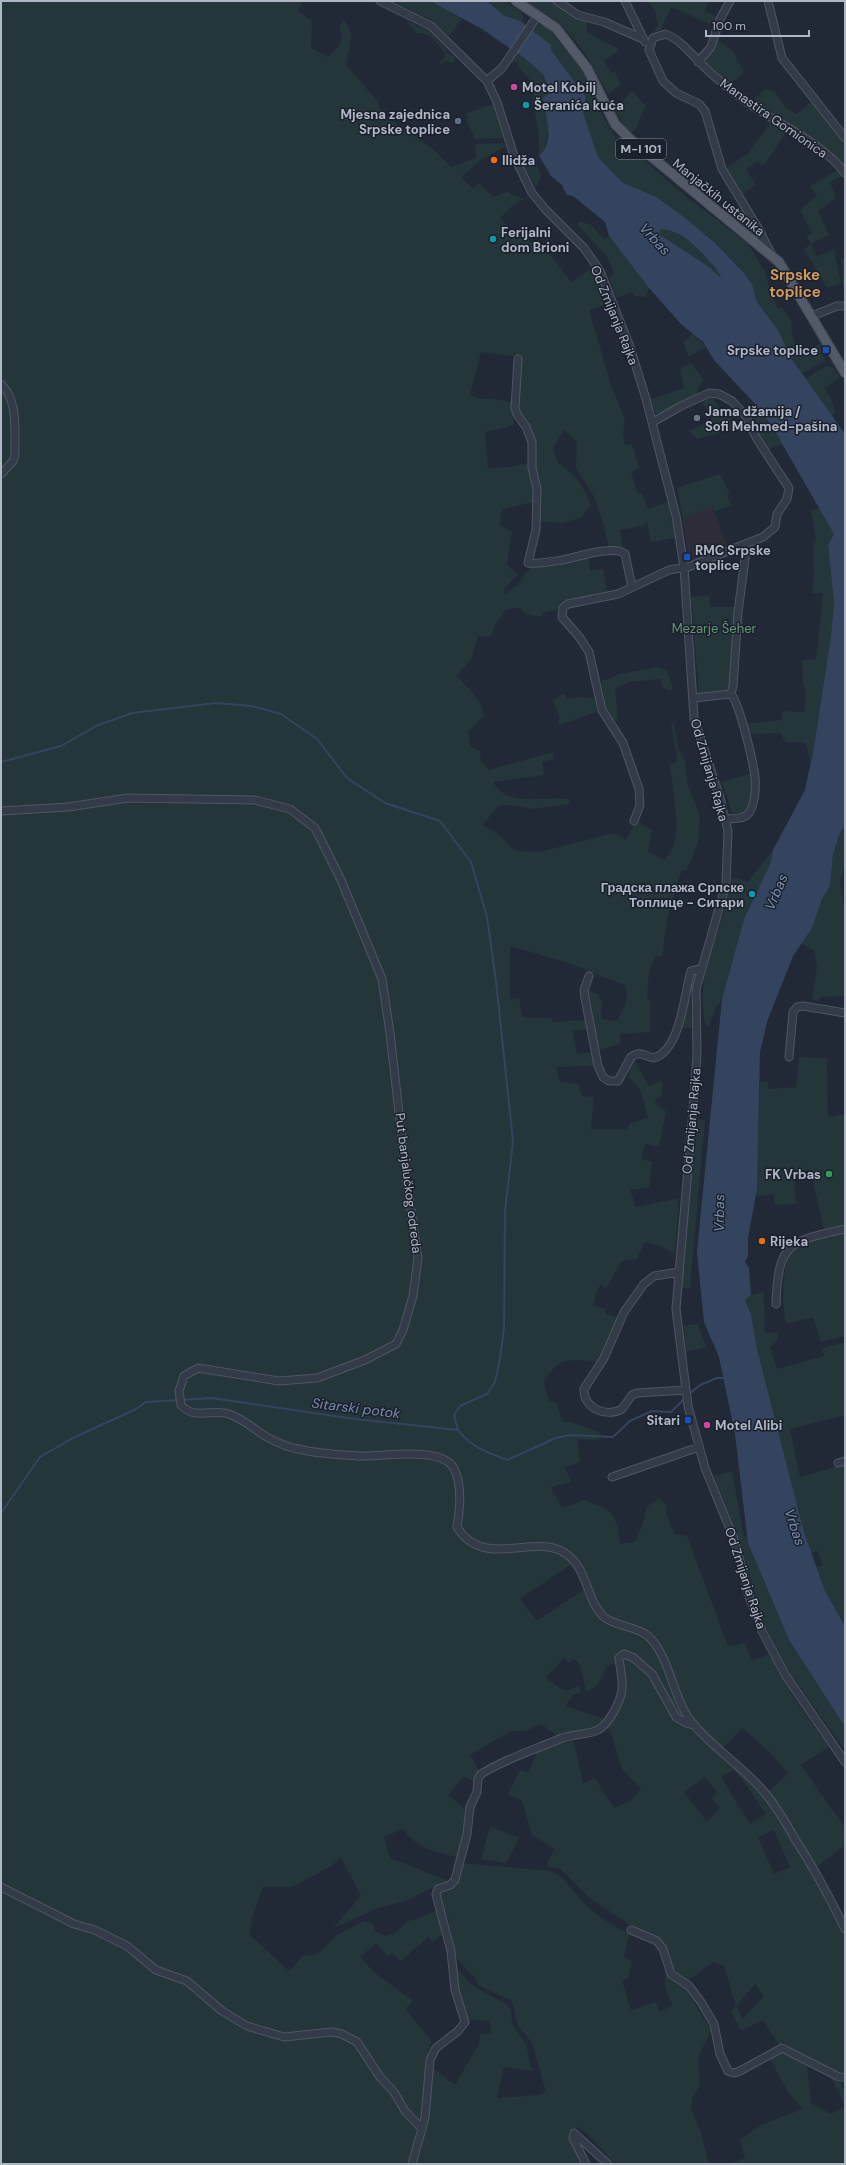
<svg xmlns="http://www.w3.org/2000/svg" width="846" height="2165" font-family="'DM Sans',sans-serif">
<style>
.medical{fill:#2f2c39}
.green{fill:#243639;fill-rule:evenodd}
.water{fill:#35445e;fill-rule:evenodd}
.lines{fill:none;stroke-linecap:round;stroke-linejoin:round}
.stream{stroke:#35445e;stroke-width:2}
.minor-casing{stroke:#4f5662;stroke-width:9}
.major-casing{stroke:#3e4451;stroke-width:11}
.minor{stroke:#343b48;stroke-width:7}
.major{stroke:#525a68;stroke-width:9}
.hotel-dot{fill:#d1479c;stroke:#1a202c;stroke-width:1.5}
.culture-dot{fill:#0f9aa8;stroke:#1a202c;stroke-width:1.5}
.service-dot{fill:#5c6f8a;stroke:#1a202c;stroke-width:1.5}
.food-dot{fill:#e8710a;stroke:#1a202c;stroke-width:1.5}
.transit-dot{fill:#1a4fb4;stroke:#1a202c;stroke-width:1.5}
.worship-dot{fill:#6b7280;stroke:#1a202c;stroke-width:1.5}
.leisure-dot{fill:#2e9e5b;stroke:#1a202c;stroke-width:1.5}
.labels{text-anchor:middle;stroke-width:3;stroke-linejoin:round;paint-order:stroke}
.shield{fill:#1a202c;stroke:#828996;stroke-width:1}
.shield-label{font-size:12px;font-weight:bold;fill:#afb6c4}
.poi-label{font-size:13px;font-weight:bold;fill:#afb6c4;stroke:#1a202c;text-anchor:start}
.street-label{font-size:13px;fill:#afb6c4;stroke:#1a202c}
.park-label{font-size:13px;fill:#679474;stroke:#1a202c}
.water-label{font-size:14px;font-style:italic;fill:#778bac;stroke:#1a202c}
.quarter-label{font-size:15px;font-weight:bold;fill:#d0975e;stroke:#1a202c}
</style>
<rect width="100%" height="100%" fill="#212937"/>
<path class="medical" d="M712 507 728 548 706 557 689 561 683 520Z"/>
<path class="green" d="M1 1H303L298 11 312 21 311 48 328 57C338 48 346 40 339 27L343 20C357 32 349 49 346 65L379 103V108L386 117 431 147 451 167 476 158 475 144 504 143 505 146 478 162 461 177 473 189 479 183 493 197 507 192 523 199 512 206 500 218 516 234 547 250 571 282 592 268 607 304 589 310 611 385 625 420 623 433 625 445 632 444 639 467 631 473 638 494 642 493 648 509 668 502 675 538 651 542 647 522 642 526 620 530 623 548H609L601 516 593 495 576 467 577 442 564 430 553 448 558 463C574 472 585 488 591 505L580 518 563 523 540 522V483L534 468V438L531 430 521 413 519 405 520 357 481 352 470 395C482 402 497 396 514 404V424L509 427 485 432 488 468 510 467 528 463 534 488 535 502 502 509 499 525 512 531 507 565 518 575 504 588 505 594 519 584 526 572 532 567 588 557 590 570 603 569 608 596 597 595 565 601 556 610 544 612 541 617 525 614 520 608 506 609 496 623 490 637 478 636 471 660 456 676C468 688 481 698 484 715L468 732 470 746 480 751 481 762 489 770 553 752V759L542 762 544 775 493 782C508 809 544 795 569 799V804L534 809 508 805 498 806 483 825 501 836 509 846 518 851 539 852 614 833 626 840 636 821 652 830 648 852 665 860C668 856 671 851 673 847 680 827 673 785 669 764L676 763 677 757 671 723 674 722 678 748 685 762 687 783 700 816 698 843 686 871 682 870C672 898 664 926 663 956L655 957 649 971 647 998 650 1001V1032L620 1034V1044L599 1050 587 1003V990L598 994 599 998 602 1000 601 1019 617 1021C623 1009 632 997 624 985L568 963 510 946V999L519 998 522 1017 552 1018 553 1022 587 1020 588 1029 573 1031 577 1054 594 1052V1066L556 1067 560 1082 579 1084 582 1096 594 1097 591 1129H627L630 1123 648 1118 640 1089 628 1076 634 1059 648 1086 662 1081V1095L656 1099 655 1104 666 1111 659 1147 645 1144 641 1159 652 1162 649 1187 630 1190 636 1207 679 1198 675 1254 661 1246 645 1242 637 1259 622 1261 606 1288 601 1285 598 1288 593 1305 605 1309V1314L619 1317 599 1361C570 1361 559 1354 544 1383L549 1401 556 1402 563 1422C572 1420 590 1430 601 1433L599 1440 577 1439 580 1462 565 1467 571 1482 551 1487 562 1508 584 1500C614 1510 616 1512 620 1544L635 1542 644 1520 646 1507 660 1498 667 1507 666 1514 675 1534 687 1536 728 1646 745 1643 752 1661 769 1654 796 1701 829 1747 801 1765 845 1828V1845L813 1870 845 1937V2073L835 2070 783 2043 779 2045 763 2020 741 2031 731 2011 736 2006 724 1966 713 1962 689 1980C667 1968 670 1963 663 1940L630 1925 591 1899 561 1869 546 1866 555 1849 532 1835 522 1801 508 1794 520 1770 529 1773 537 1750 573 1738 583 1783 595 1778 614 1808 630 1801 641 1789 622 1769 611 1733 607 1727 623 1696 618 1662 607 1666 597 1686 586 1692 580 1664 574 1659 568 1663 564 1658 545 1678C559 1684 561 1697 579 1685L581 1693 574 1694 565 1706 604 1719 595 1730 559 1737 541 1724 526 1731H511L470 1755 479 1771 475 1783 464 1776 448 1795 465 1809 464 1828 457 1857C433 1851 418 1849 403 1829L384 1837 390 1858 451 1882 437 1885 406 1901 378 1908 333 1928 361 1896 341 1858 331 1866 293 1887H263L253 1915 249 1934 289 1971 304 1955C320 1959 326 1943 338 1935 345 1930 354 1926 363 1921L373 1924 374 1931 385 1936 394 1934 408 1921 418 1919 439 1909 443 1934 432 1942 428 1937 401 1961 392 1953 388 1956 376 1943 360 1957 375 1973 413 2001 405 2009 431 2040 426 2069H434L455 2085 479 2044 480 2034 491 2033 490 2020 481 2021 467 2019 456 1986V1967L470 1984 506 2004 511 2010 512 2024 526 2044 532 2071 504 2067 497 2098 539 2095 546 2092 532 2043 518 2025 512 2001 479 1986 475 1978 456 1958 449 1921 440 1895V1891L452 1889 459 1879 461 1863 552 1871C567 1879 573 1893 585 1904 597 1915 613 1927 629 1933L624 1957 632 1961 628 1978 622 1980 631 2010 656 2002 660 2012 672 2005 665 1987V1973L686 1990 711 2030 698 2058 700 2085 693 2096 691 2108 700 2130 709 2164H616L585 2132 577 2127 568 2136 583 2164H1ZM572 1564 586 1588 537 1621 520 1599ZM742 1728 773 1755 788 1774 764 1796 720 1751ZM733 1770 742 1779 766 1814 750 1824 721 1777ZM705 1777 717 1792 712 1798 720 1808 707 1822 684 1792ZM774 1830 790 1867 774 1874 758 1837ZM755 1984 764 1996 743 2019 736 2006Z
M391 1H430L462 19 449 36 428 18Z
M487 1H505L522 13 525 26 520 21 503 15Z
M525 1H554L587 19V32L618 49V51L604 61 611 73 614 71 621 84 608 94C595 70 581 43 561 25 550 15 537 10 525 1Z
M647 1H709L705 11 719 18 716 27 672 7 661 29 652 33 658 26 655 10Z
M406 21 427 30 447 50 446 52 455 57 454 62 451 63 447 60 441 65 439 62 444 59 445 53C438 44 430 32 417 33Z
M536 24 545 26 551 32 583 72 605 120 619 143 635 152 678 190 748 244 765 272 771 295 778 309 782 307 792 323C789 332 796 345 800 353L820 344 825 361 802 374 791 358 778 330 757 302 752 284 743 272 714 242 684 217 658 198 622 182 598 157 583 112 586 97 551 50 531 29Z
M718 40 733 51 744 72 731 84 705 62V59Z
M516 52 543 74 550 93 544 108 549 125 544 152 539 156V136L533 101V93L530 80 517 65 518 64 515 61 513 63 511 61Z
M765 89 775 92 786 108 797 114 812 101 845 145V167L821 145 752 101Z
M632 91 646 106 636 128 630 134 615 110Z
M493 104 503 138 475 139 466 119 468 117 465 114Z
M772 121 788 130 763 166 757 161 746 169 756 185 741 195 726 168 747 154Z
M537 157 536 163 541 175 536 187 523 163Z
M838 170 843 176 830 182 836 198 818 211 829 235 811 244 817 257 834 249 841 283 827 288 804 249 811 244 806 237 812 233 800 210 817 196 810 186Z
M741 206 758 235 757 238 726 213Z
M580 222 590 224 604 239 609 236 649 288 645 297 635 296 630 292 617 298 609 278 614 274 609 259 577 224Z
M660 229C668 230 676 232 684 237 693 243 719 269 721 279L708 266 660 235Z
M841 259H845V288L843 286Z
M693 334 706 347 689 357 683 342Z
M691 363 704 380 697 389 699 395C686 397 665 416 655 413L651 399 684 388 680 369Z
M826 366 833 367 840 378 824 388 832 400 835 413 831 416 805 379Z
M713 396C716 408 731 417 737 428L697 439 689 431 712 419 701 399Z
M757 407 782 443 767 451 748 413Z
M720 474 730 494 727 495 732 505 714 512 712 507 683 520 677 488Z
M819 508 834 534 828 545 834 602 831 636 814 747 810 762 806 743 786 742 780 733 748 734 744 724 782 720 783 711 804 712 806 691 803 685 802 660 816 659 823 593H812L814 575 813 540 816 539 811 511Z
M709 595 710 607H735L729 691 699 694 691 597Z
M659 667 667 670 673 688 670 691 663 688 660 679 629 682 615 689 618 719 612 721 605 705 601 680H607L619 674Z
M564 693 567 699 580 697 594 698 597 712 559 725 558 721 560 718 553 700Z
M752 773C752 788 755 806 742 815L732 813 722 782Z
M845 826V865L840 880 845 915V996L821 997 820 1001 812 999 817 967 814 950 801 944 812 928 822 899 830 886 833 854 840 833Z
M773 850 771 862 744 919 722 999 715 1009 709 1026 706 1027C692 974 725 929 732 877L748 882Z
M689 999H690L692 1028H680Z
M799 1057 827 1058 828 1117 845 1114V1226L824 1230 810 1169 794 1173 796 1204 775 1205 773 1194 756 1197 760 1082 768 1081V1089L796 1087Z
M696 1119 705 1120 690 1288H681Z
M845 1233V1336L821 1342 813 1318 786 1323C782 1304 780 1264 795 1249 805 1240 832 1236 845 1233Z
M764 1292 765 1333 777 1332 778 1340 770 1347 777 1369 824 1356 822 1348 845 1342V1415L790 1429 799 1473 801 1477 845 1464V1626L825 1591 817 1567 823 1565 817 1551 811 1553 804 1532 757 1349 751 1314 745 1299 751 1295Z
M698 1324 706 1347 686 1352 683 1326Z
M732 1471 744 1537 747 1536 748 1543 789 1640 845 1727V1750L790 1673 763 1622 739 1539 714 1476Z
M490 1826 519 1838 506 1863 481 1859Z
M783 2052 807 2066 811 2103 831 2114 845 2107V2164H729L745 2158 740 2140 761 2125 803 2109 788 2092 769 2058Z
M830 2076C846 2084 845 2087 845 2105Z"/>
<path class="water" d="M430 1H487L503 15 520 21 551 45V50L586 97 583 112 598 157 622 182 658 198 684 217 714 242 743 272 752 284 757 302 778 330 791 358 845 434V826L840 833 833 854 830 886 822 899 812 928 793 956 767 1022 760 1052 757 1189 748 1238V1256L745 1262 749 1268 751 1295 745 1300 751 1314 757 1349 804 1532 825 1591 845 1626V1727L789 1640 748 1543 735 1434 719 1357 704 1322 697 1252 722 999 744 919 771 862 773 850 805 790 814 747 831 636 834 602 828 545 834 534 773 428 755 404 714 360 703 342 682 325 649 288 609 236 605 222 573 196 567 195 562 185 551 176 539 156C556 141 545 116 543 98L550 92 543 74 524 58 482 29ZM660 229C669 230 676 232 684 237 692 242 719 269 721 278L708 266 660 235Z"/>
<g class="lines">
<path class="stream" d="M1 762 61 746 96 726 132 713 216 703 252 706 281 714 317 739 347 778 385 803 440 821 471 862 487 917 496 981 513 1141 505 1211 504 1328 500 1359 495 1382 487 1394 460 1406 454 1415 458 1430
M717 1378H726
M688 1395 700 1385 717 1378
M1 1513 40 1457 73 1438 136 1409 146 1402 212 1398 355 1419 458 1430C471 1447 488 1453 507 1460L556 1438 570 1435 613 1437 630 1421 652 1411 671 1412 685 1398"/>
<defs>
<path id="minor" d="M380 1 431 26 487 81 497 102 514 156 532 193 546 210 584 248 600 271 630 347 646 399 676 516 684 567 694 718 720 798 728 831 726 884 696 989 697 1053 695 1087 676 1309 688 1406 705 1468 734 1539 750 1599 762 1631 786 1676 845 1762
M557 1 578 15 604 22 643 39
M625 1 645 42
M768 1 782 58 845 138
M698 62 711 47 720 19 730 1
M487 81 502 68 538 15
M761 234 772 255
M758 245 762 238 761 233 722 169 705 111 699 104 676 93 663 81 649 50 653 38 665 34C681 38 699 64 713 75 728 88 744 101 762 112 791 130 823 145 845 173
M812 316 837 306H845
M518 359 515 408 517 414 526 427 532 442V468L537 489 536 530 528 563C539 564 550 562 562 560 575 558 614 544 625 554L632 587
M1 384C19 402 14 431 15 455L13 461 1 474
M731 694 733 686 738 612 747 544
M693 698 731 694
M1 811 68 807 128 798 255 800 290 809 315 828 341 880 382 979 390 1033 407 1184 418 1258 413 1296 403 1330 396 1344 365 1360 317 1378 279 1381 198 1368 184 1376 179 1391 181 1405C196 1421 212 1408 229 1414 243 1419 253 1428 265 1436 278 1444 294 1449 308 1451 325 1454 343 1455 359 1456 381 1457 439 1446 453 1467 463 1483 460 1509 457 1527 485 1573 539 1528 570 1557 588 1573 587 1601 604 1617 614 1626 636 1626 648 1636 669 1655 672 1693 688 1717 707 1744 743 1766 765 1793 777 1807 786 1823 795 1839 814 1868 830 1898 845 1929
M726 819C732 818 741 820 747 815 755 808 756 787 755 777 753 761 740 705 731 694
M634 821 640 805 639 789 623 743 602 710 589 652 580 638 562 617 563 608 568 604 618 594 669 570 688 567 763 537 775 527 777 514 787 499 789 488 757 439 745 415 732 401 719 394 709 393 679 407 653 422
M589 976 584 990 585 998 598 1066 603 1077 609 1081H618L631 1057C641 1050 644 1056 654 1058 681 1050 684 994 691 971L700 969
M789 1057 793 1012 797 1007 803 1006 845 1013
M679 1272 654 1276 644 1284 624 1312 604 1358 584 1389C583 1408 606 1418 622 1409L632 1395 637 1393 686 1390
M776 1304C778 1242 790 1241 845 1229
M838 1463 845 1461
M612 1477 699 1447
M1 1887 74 1924 95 1930 127 1946 156 1970 187 1981 222 2011 247 2026 284 2037 332 2032 342 2034 357 2042 380 2077 394 2092 405 2111 422 2129
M631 1930 657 1941 663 1949 671 1974 689 1986 701 2002 714 2024 720 2054 728 2071 734 2073 740 2071 782 2048 837 2076 845 2078
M412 2164 425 2118 430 2060 436 2048 458 2031 465 2022 455 1990 451 1951 436 1894 438 1889 450 1885 455 1880 467 1834 470 1807 477 1792 478 1779 481 1774C507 1758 534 1750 562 1738 573 1734 587 1735 598 1730 609 1724 621 1701 622 1689 623 1679 620 1668 619 1658L624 1654 634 1658 652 1674 676 1717 686 1723 694 1725
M586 2164 573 2138 574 2133 608 2164"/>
<path id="major" d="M516 1 556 28 587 68 615 124 630 139 779 262 845 373"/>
</defs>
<use href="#minor" class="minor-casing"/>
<use href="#major" class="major-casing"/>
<use href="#minor" class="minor"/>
<use href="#major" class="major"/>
</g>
<g class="hotel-dot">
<circle cx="514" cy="87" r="4"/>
<circle cx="707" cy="1425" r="4"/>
</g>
<g class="culture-dot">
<circle cx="526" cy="105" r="4"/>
<circle cx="493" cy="239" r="4"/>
<circle cx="752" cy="894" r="4"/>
</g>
<circle class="service-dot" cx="458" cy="121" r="4"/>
<g class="food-dot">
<circle cx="494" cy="160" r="4"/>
<circle cx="762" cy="1241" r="4"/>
</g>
<g class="transit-dot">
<rect x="822" y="346" width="8" height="8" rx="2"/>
<rect x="683" y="553" width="8" height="8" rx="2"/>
<rect x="684" y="1416" width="8" height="8" rx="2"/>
</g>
<circle class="worship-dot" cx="697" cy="418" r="4"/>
<circle class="leisure-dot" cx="829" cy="1174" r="4"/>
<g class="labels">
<rect class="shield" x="616" y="139" width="50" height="20" rx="3"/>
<g class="shield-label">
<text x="641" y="153">M-I 101</text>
</g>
<g class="poi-label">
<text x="522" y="92">Motel Kobilj</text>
<text x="534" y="110">Šeranića kuća</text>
<text x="450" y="119" text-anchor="end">Mjesna zajednica<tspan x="450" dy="15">Srpske toplice</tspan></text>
<text x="502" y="165">Ilidža</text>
<text x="501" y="237">Ferijalni<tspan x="501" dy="15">dom Brioni</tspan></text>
<text x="818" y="355" text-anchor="end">Srpske toplice</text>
<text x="705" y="416">Jama džamija /<tspan x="705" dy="15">Sofi Mehmed-pašina</tspan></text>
<text x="695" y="555">RMC Srpske<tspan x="695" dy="15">toplice</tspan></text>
<text x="744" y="892" text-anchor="end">Градска плажа Српске<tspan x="744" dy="15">Топлице - Ситари</tspan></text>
<text x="821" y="1179" text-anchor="end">FK Vrbas</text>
<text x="770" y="1246">Rijeka</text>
<text x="680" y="1425" text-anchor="end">Sitari</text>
<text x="715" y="1430">Motel Alibi</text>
</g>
<g class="street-label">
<text transform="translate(774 118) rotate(35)" y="5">Manastira Gomionica</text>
<text transform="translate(719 197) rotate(39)" y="5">Manjačkih ustanika</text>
<text transform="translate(615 315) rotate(68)" y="5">Od Zmijanja Rajka</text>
<text transform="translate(710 770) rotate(74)" y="5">Od Zmijanja Rajka</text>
<text transform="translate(691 1121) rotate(-85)" y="5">Od Zmijanja Rajka</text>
<text transform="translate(409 1183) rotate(83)" y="5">Put banjalučkog odreda</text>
<text transform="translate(746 1578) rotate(72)" y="5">Od Zmijanja Rajka</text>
</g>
<g class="park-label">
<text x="714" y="633">Mezarje Šeher</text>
</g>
<g class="water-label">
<text transform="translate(655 239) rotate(47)" y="5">Vrbas</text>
<text transform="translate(776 892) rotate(-67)" y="5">Vrbas</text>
<text transform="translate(719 1213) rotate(-89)" y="5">Vrbas</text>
<text transform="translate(356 1408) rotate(7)" y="5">Sitarski potok</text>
<text transform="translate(795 1527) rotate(72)" y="5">Vrbas</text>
</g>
<g class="quarter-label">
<text x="795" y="280">Srpske<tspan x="795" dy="17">toplice</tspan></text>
</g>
</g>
<rect width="846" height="2165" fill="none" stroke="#afb6c4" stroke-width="4"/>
<path d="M706 30v6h103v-6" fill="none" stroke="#afb6c4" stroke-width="2"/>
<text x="712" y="30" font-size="12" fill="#afb6c4" stroke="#1a202c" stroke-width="3" paint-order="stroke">100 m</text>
</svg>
